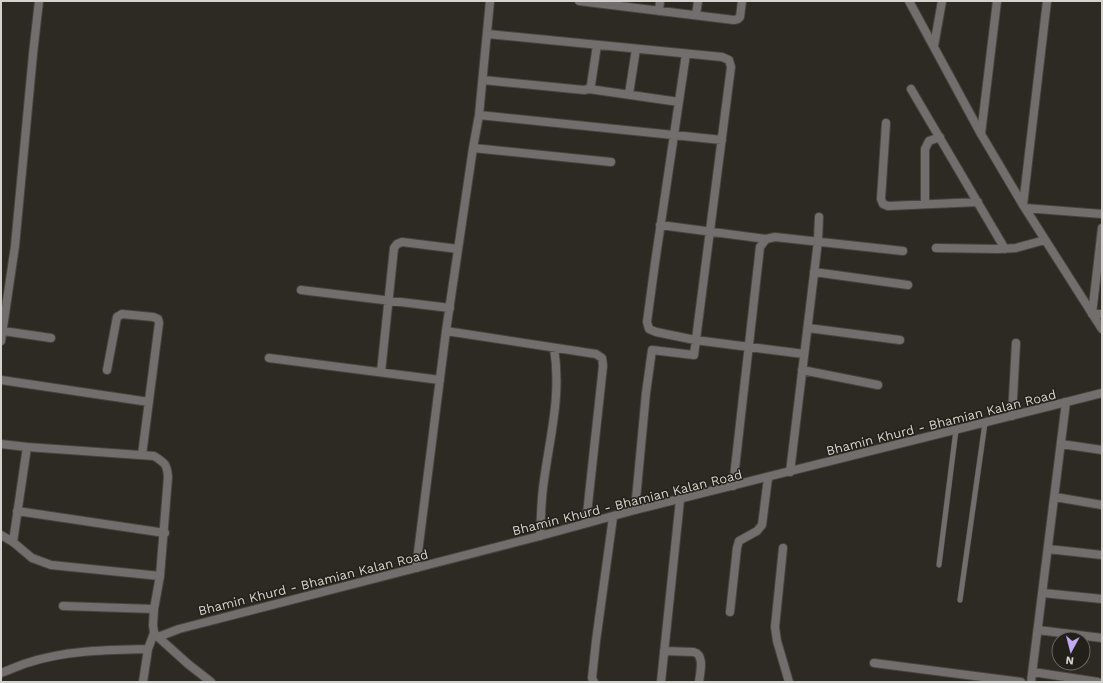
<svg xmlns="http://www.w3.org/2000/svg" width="1103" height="683" font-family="'Work Sans',sans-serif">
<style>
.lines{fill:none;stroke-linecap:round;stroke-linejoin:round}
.service-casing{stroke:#48443e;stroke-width:6}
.minor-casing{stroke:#48443e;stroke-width:10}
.tertiary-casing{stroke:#48443e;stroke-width:10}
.service{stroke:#726e6d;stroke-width:5}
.minor{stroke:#726e6d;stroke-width:8}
.tertiary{stroke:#726e6d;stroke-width:8}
.labels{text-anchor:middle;stroke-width:3;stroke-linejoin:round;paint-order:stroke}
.street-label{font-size:13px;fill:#d4d2ce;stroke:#232019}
</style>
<rect width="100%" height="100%" fill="#2d2923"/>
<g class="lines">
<defs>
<path id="service" d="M939 565 956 430
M960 600 985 423"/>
<path id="minor" d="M579 1 734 20 738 19 740 17 742 1
M909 1 981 134 1023 205 1102 329
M659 11 660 1
M696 15 698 1
M488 34 722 57 729 60 731 67 694 355 652 350 646 393 635 510
M934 46 942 1
M686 54 655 263 647 322 649 329 656 332 695 340 804 354
M483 80 584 90 589 89 591 85 597 45
M589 89 679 102
M911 89 1005 249
M629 94 636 49
M479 115 722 140
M886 123 881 199 883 204 888 206 978 202
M981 134 997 1
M473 148 611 162
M925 204V149L929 141 940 137
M1023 205 1047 1
M1025 208 1102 214
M660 225 766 239
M1102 228 1092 314H1102
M936 248 998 249 1016 248 1045 240
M814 272 908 285
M301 290 450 308
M808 328 900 340
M3 331 51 338
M446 331 596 354 602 358 603 366 586 523
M1 341 15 246 33 54 39 1
M269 358 440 380
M107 370 117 317 122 314 153 317 158 319 159 323 142 455
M802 370 878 385
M381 372 394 248 397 244 402 242 458 249
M1 380 149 402
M1012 416 1016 343
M1061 444 1102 450
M790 472 818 241 819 217
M733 486 760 247 766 239 775 237 903 251
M1055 497 1102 505
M17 511 165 533
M1 535 13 542 32 558 51 565 160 576
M540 536C541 520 541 504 543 488 549 439 562 397 554 348
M13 542 27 447
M783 548 775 627 777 641 789 682
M1048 549 1102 555
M416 568 446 331 473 148 479 115 490 1
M1043 593 1102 599
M63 606 154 609
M730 612 737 548 739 541 757 531 762 525 768 478
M1038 630 1102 638
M664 651 694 652C705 655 700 673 699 682
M874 663 1021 682
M1033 672 1098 682
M1 673C9 670 18 666 27 663 66 650 107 650 148 649
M143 682 148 649 154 633
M594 682 592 678 596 641 613 517
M661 682 680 500
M1031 682 1066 402"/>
<path id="tertiary" d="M1 444 27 447 154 456C165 463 167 464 168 477L160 576 154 609 153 625 154 633 158 637 188 664 211 682
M158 637 179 629 540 536 635 510 1102 393"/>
</defs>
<use href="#service" class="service-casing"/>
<use href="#minor" class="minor-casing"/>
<use href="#tertiary" class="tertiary-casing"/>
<use href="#service" class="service"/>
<use href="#minor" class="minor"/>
<use href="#tertiary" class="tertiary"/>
</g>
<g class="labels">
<g class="street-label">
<text transform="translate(941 422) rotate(-14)" y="5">Bhamin Khurd - Bhamian Kalan Road</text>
<text transform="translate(627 502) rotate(-14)" y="5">Bhamin Khurd - Bhamian Kalan Road</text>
<text transform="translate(313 582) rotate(-14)" y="5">Bhamin Khurd - Bhamian Kalan Road</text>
</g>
</g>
<rect width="1103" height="683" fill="none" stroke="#d4d2ce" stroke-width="4"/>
<g transform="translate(1071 651) rotate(187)"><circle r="19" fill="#232019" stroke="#6a6761"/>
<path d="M0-3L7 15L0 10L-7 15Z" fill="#c1a8f3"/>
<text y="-6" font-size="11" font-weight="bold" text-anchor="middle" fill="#d4d2ce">N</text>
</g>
</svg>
